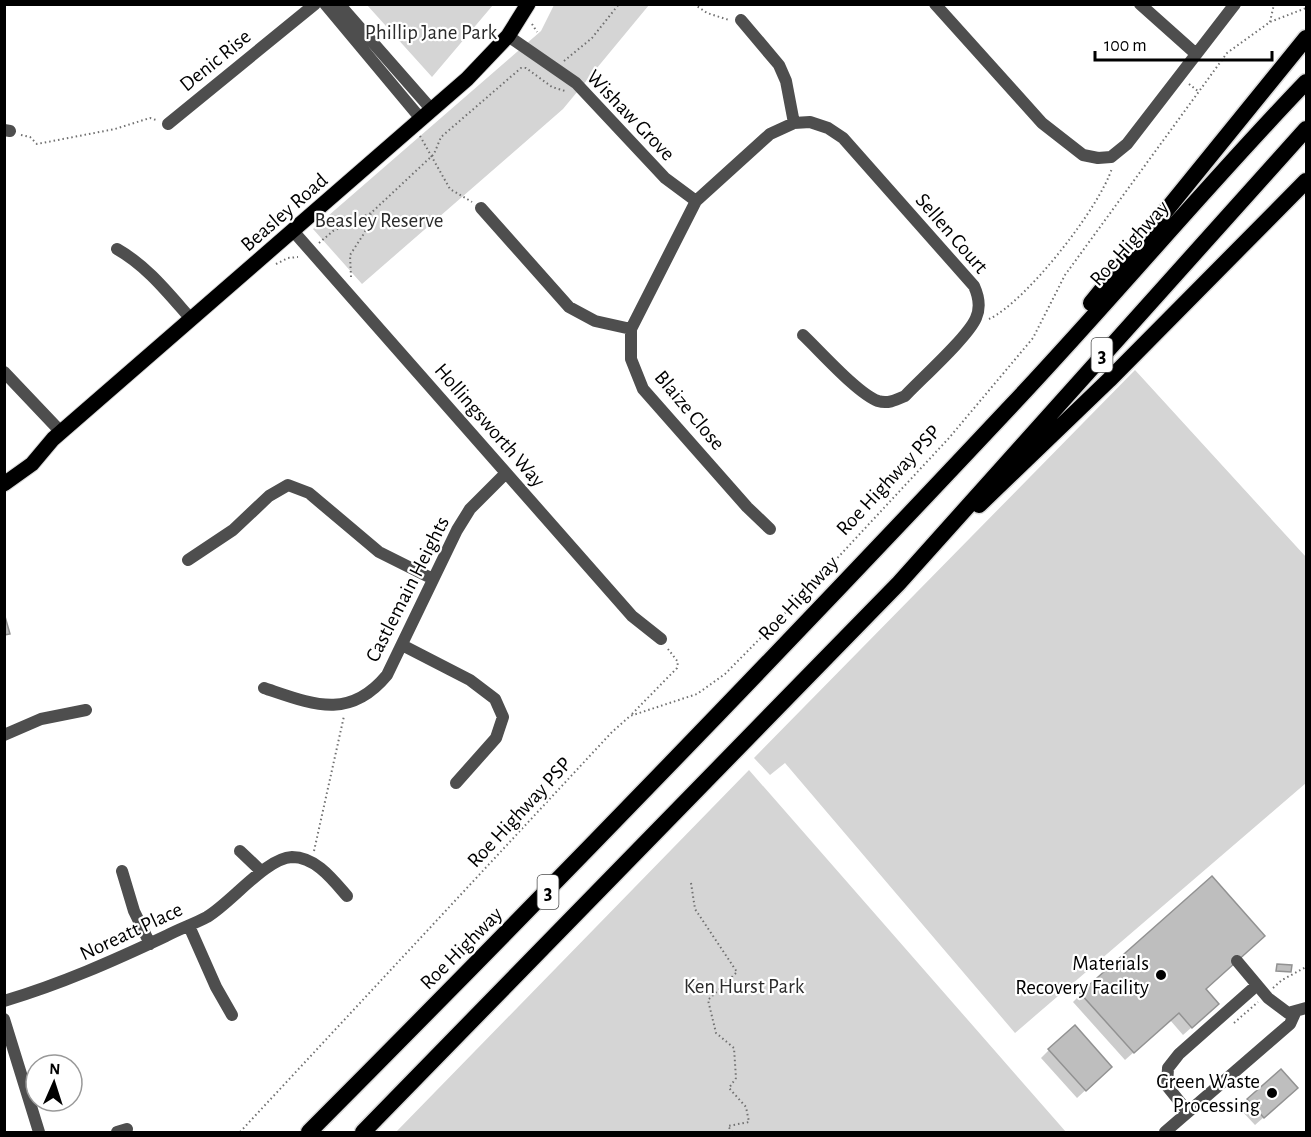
<svg xmlns="http://www.w3.org/2000/svg" width="1311" height="1137" font-family="'Alegreya Sans',sans-serif">
<style>
.green{fill:#d5d5d5}
.shadow{fill:#0003}
.building{fill:#bebebe;stroke:#929292;stroke-width:1.5}
.lines{fill:none;stroke-linecap:round;stroke-linejoin:round}
.major-casing{stroke:#dbdbdb;stroke-width:17}
.highway-casing{stroke:#dbdbdb;stroke-width:19}
.path{stroke:#707070;stroke-width:2;stroke-dasharray:1.5 3;stroke-linecap:butt}
.minor{stroke:#4e4e4e;stroke-width:12}
.major{stroke:#000;stroke-width:15}
.highway{stroke:#000;stroke-width:16}
.poi-dot{fill:#000;stroke:#fff;stroke-width:2}
.labels{text-anchor:middle;stroke-width:4.5;stroke-linejoin:round;paint-order:stroke}
.shield{fill:#fff;stroke:#4c4c4c;stroke-width:1.5}
.shield-label{font-size:20px;font-weight:bold;fill:#000}
.park-label{font-size:21px;fill:#2c2c2c;stroke:#fff}
.street-label{font-size:21px;fill:#000;stroke:#fff}
.poi-label{font-size:21px;fill:#000;stroke:#fff;text-anchor:end}
</style>
<rect width="100%" height="100%" fill="#fff"/>
<path class="green" d="M367 5H493L432 77Z
M554 5H649L563 109 362 284 313 229 541 31Z
M1135 370 1306 557V783L1015 1033 785 763 770 775 754 758Z
M749 770 1066 1132H396Z"/>
<path class="shadow" d="M1204 990 1209 1012 1183 1035 1170 1020 1125 1060 1073 1002 1081 994Z
M1049 1050 1102 1075 1077 1098 1041 1058Z
M1281 1071 1288 1096 1255 1125 1240 1109Z"/>
<path class="building" d="M4 613 10 634 4 635Z
M1212 876 1265 936 1206 989 1219 1004 1192 1028 1179 1013 1134 1053 1080 993Z
M1277 964 1292 965 1291 972 1276 971Z
M1075 1025 1112 1067 1086 1091 1048 1049Z
M1281 1069 1298 1088 1264 1118 1247 1099Z"/>
<g class="lines">
<defs>
<path id="major" d="M4 484 32 464 53 439 467 79 508 36 528 4"/>
<path id="highway" d="M1091 303 1306 38
M979 505 1109 380 1306 181
M309 1132C547 893 781 651 1012 405 1112 299 1205 187 1306 82
M363 1132 899 583 1306 129"/>
</defs>
<use href="#major" class="major-casing"/>
<use href="#highway" class="highway-casing"/>
<path class="path" d="M694 4 707 13 729 20
M1270 22 1274 4
M532 24 537 32
M564 61 592 38 619 4
M1189 84 1199 92
M21 135 30 137 37 144 115 129 150 118 156 120
M420 136 450 189 472 202
M319 243 333 231 371 213 434 154 441 137 521 68H526L552 87 565 91
M276 264 288 258 298 257
M351 277 350 255 365 232 371 213
M989 319C1026 302 1100 207 1112 168
M632 714 677 668 678 662 668 649
M314 851 344 716
M691 883 695 909 737 972 708 1000 716 1033 734 1048 736 1078 729 1088 746 1107 749 1122 728 1126 732 1132
M1273 988 1282 980 1306 967
M1234 1023 1258 1002
M240 1132 612 732 630 716 697 694 725 674 803 595 949 438 1033 338 1065 275 1227 53 1270 22 1306 8"/>
<path class="minor" d="M325 4 421 119
M339 4 432 110
M935 4 1042 123 1083 155 1098 158 1111 157 1127 144 1235 4
M1140 4 1196 54
M741 20 779 65 786 81 794 123
M508 36 576 83 665 178 696 201
M168 124 315 4
M4 130 10 131
M481 208 569 307 595 321 631 329
M294 232 632 616 661 639
M117 249C147 266 168 293 191 319
M4 372 61 432
M770 529 747 507 643 389 631 359V329L696 201 770 134 794 123 810 122 828 128 843 138 974 286C979 297 981 307 976 318 968 337 921 379 905 396 896 400 888 404 878 401 858 394 820 351 803 335
M188 560 233 530 269 496 288 485 309 493 379 552 433 579
M402 645 470 680 495 699 503 717 496 738 456 783
M264 688C312 704 349 721 387 675L457 530 470 509 506 473
M4 735 41 719 86 710
M240 851 261 871
M122 871 134 911 150 944
M189 926 216 987 232 1015
M1237 961 1268 998 1288 1013 1306 1008
M4 1001C61 984 113 961 166 936 179 929 194 924 207 917 232 902 266 858 292 857 316 857 333 880 347 896
M4 1019 39 1132
M1188 1112 1167 1086 1168 1068 1179 1054 1257 985
M117 1132 127 1129
M1165 1132 1290 1024 1295 1013"/>
<use href="#major" class="major"/>
<use href="#highway" class="highway"/>
</g>
<g class="poi-dot">
<circle cx="1161" cy="975" r="6"/>
<circle cx="1272" cy="1093" r="6"/>
</g>
<g class="labels">
<g class="shield">
<rect x="1091.5" y="338" width="21" height="34" rx="4.5"/>
<rect x="537.5" y="875" width="21" height="34" rx="4.5"/>
</g>
<g class="shield-label">
<text x="1102" y="362">3</text>
<text x="548" y="899">3</text>
</g>
<g class="park-label">
<text x="431" y="39">Phillip Jane Park</text>
<text x="379" y="227">Beasley Reserve</text>
<text x="744" y="993">Ken Hurst Park</text>
</g>
<g class="street-label">
<text transform="translate(215 60) rotate(-39)" y="7">Denic Rise</text>
<text transform="translate(631 115) rotate(46)" y="7">Wishaw Grove</text>
<text transform="translate(284 212) rotate(-41)" y="7">Beasley Road</text>
<text transform="translate(952 233) rotate(49)" y="7">Sellen Court</text>
<text transform="translate(1129 243) rotate(-48)" y="7">Roe Highway</text>
<text transform="translate(690 410) rotate(50)" y="7">Blaize Close</text>
<text transform="translate(490 425) rotate(49)" y="7">Hollingsworth Way</text>
<text transform="translate(888 480) rotate(-47)" y="7">Roe Highway PSP</text>
<text transform="translate(407 589) rotate(-63)" y="7">Castlemain Heights</text>
<text transform="translate(798 598) rotate(-47)" y="7">Roe Highway</text>
<text transform="translate(519 812) rotate(-47)" y="7">Roe Highway PSP</text>
<text transform="translate(131 931) rotate(-25)" y="7">Noreatt Place</text>
<text transform="translate(461 948) rotate(-45)" y="7">Roe Highway</text>
</g>
<g class="poi-label">
<text x="1149" y="970">Materials<tspan x="1149" dy="24">Recovery Facility</tspan></text>
<text x="1260" y="1088">Green Waste<tspan x="1260" dy="24">Processing</tspan></text>
</g>
</g>
<rect width="1311" height="1137" fill="none" stroke="#000000" stroke-width="12"/>
<g transform="translate(54 1083) rotate(3)"><circle r="28" fill="#ffffff" stroke="#999999" stroke-width="1.5"/>
<path d="M0-4.5L10 22L0 15L-10 22Z" fill="#000000"/>
<text y="-9" font-size="16" font-weight="bold" text-anchor="middle" fill="#000000">N</text>
</g>
<path d="M1095 51v9h177v-9" fill="none" stroke="#000000" stroke-width="3"/>
<text x="1104" y="51" font-size="18" fill="#000000" stroke="#ffffff" stroke-width="4.5" paint-order="stroke">100 m</text>
</svg>
